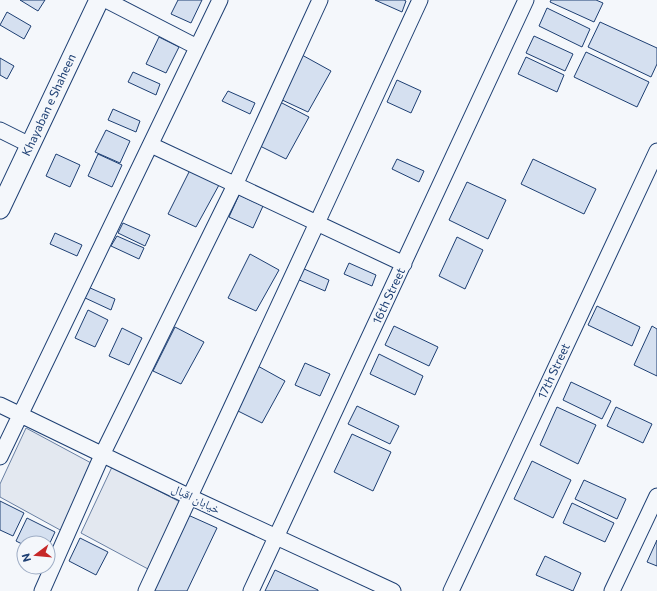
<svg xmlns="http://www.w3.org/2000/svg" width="657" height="591" font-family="Commissioner,'Noto Naskh Arabic',sans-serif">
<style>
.parking{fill:#e3e8f0;stroke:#687fa3}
.building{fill:#d5e0f0;stroke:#1d3f73}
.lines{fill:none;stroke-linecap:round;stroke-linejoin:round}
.minor-casing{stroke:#1d3f73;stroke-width:17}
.major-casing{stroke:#1d3f73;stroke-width:21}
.minor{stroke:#f4f7fb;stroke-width:15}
.major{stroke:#f4f7fb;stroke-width:19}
.labels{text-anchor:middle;stroke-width:3;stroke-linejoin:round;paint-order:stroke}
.street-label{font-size:12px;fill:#1d3f73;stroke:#f4f7fb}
</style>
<rect width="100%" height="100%" fill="#f4f7fb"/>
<path class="parking" d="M26 428 93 464 62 531 0 497V484Z
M112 467 180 502 148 569 81 533Z"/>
<path class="building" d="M20 0H45L38 11Z
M178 0H202L191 23 171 14Z
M375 0H404L406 1 402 12Z
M551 0H596L603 3 594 22 550 2Z
M547 8 590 29 582 47 539 26Z
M7 12 31 26 24 39 0 25Z
M600 22 657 48V64L651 77 588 47Z
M534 36 573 54 565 71 526 53Z
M159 37 179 47 166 73 146 64Z
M586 52 649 82 637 107 574 77Z
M302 55 331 71 308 112 280 99Z
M526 57 564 75 557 92 518 74Z
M0 58 14 66 7 79 0 75Z
M133 72 160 84 156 95 128 82Z
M397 80 421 91 411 113 387 102Z
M228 91 255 103 250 114 222 101Z
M280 102 309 117 286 159 258 145Z
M113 109 140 121 136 132 108 120Z
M106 130 130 141 120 163 95 152Z
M56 154 80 165 70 187 46 176Z
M98 154 122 165 112 187 88 176Z
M397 159 424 171 419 182 392 169Z
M533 159 596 189 584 214 521 184Z
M190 170 219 185 196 227 168 214Z
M467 182 506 200 488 239 449 220Z
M239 195 263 206 253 228 229 217Z
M123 223 150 235 145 246 118 233Z
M55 233 82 245 77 256 50 244Z
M117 236 144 248 139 259 111 246Z
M457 237 483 250 465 289 439 276Z
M250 254 279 270 256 311 228 298Z
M349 263 376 275 372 286 344 274Z
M302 268 329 280 325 291 297 279Z
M88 287 115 299 111 310 83 297Z
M597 306 640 327 632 346 588 325Z
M88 310 108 320 95 347 75 338Z
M394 326 438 347 429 366 385 345Z
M652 326 657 329V376L634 365Z
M175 327 204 342 181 384 153 371Z
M122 328 142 338 129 365 109 356Z
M379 354 423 376 415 395 370 374Z
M305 363 330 374 320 396 295 385Z
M256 365 285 381 262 423 234 409Z
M571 382 611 401 602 419 563 400Z
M357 406 399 426 390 444 348 424Z
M557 407 596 425 578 464 540 445Z
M616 407 652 424 643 443 607 426Z
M352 434 391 452 373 491 334 472Z
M532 461 571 480 553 518 514 499Z
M584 480 626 499 617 519 575 499Z
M0 501 24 513 13 536 0 530Z
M572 503 614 523 605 542 563 523Z
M188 515 217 528 187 591H152Z
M27 518 55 532 48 547V543H24V545L16 541Z
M80 538 108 552 96 575 69 561Z
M657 540V566L647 562Z
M545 556 581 573 573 591 536 575Z
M275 570 318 590V591H265Z"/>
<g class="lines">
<defs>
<path id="minor" d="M106 0 197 47
M0 130 30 145
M151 145 404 264
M0 405 190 497 393 591
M0 457 220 0
M42 591 103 453 235 185 320 0
M146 591 317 223 420 0
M251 591 526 0
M451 591 657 151
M612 591 657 496"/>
<path id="major" d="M0 209 99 0"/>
</defs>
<use href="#minor" class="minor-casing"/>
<use href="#major" class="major-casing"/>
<use href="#minor" class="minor"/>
<use href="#major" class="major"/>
</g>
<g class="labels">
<g class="street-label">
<text transform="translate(49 105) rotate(-65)" y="4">Khayaban e Shaheen</text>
<text transform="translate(389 296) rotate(-65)" y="4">16th Street</text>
<text transform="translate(554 371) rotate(-65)" y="4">17th Street</text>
<text transform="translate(196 499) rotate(26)" y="4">خیابان اقبال</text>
</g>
</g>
<g transform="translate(36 555) rotate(254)"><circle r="19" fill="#f4f7fb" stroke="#9eadc5"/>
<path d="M0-3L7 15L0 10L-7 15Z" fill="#c62828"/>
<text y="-6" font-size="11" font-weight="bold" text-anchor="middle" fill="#1d3f73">N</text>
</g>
</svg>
